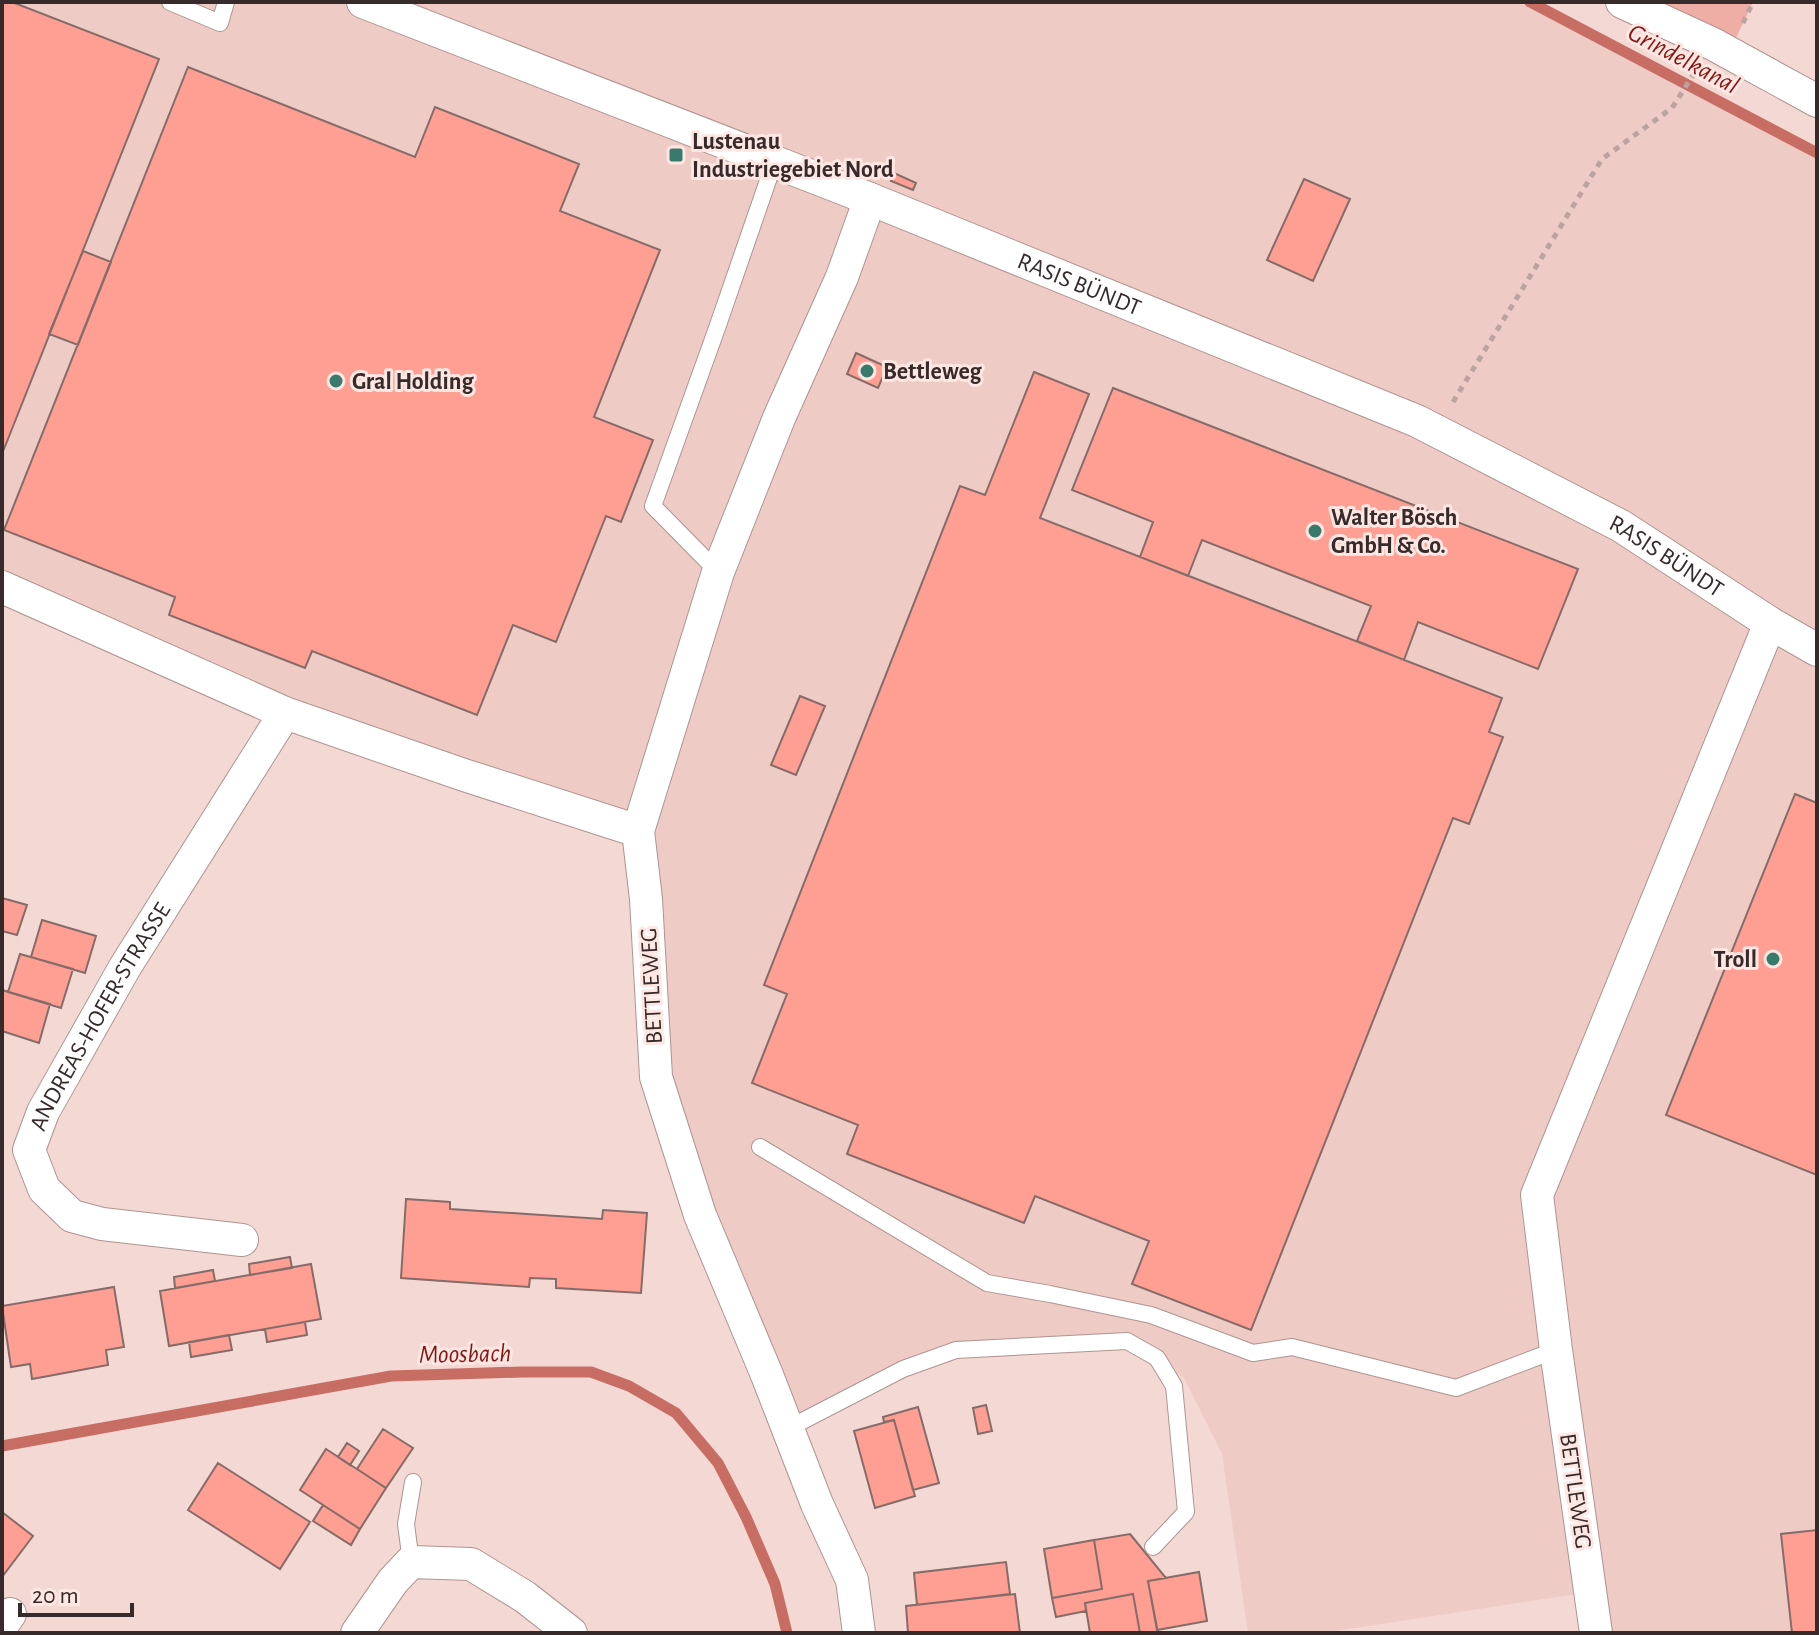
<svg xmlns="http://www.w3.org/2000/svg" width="1819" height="1635" font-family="'Alegreya Sans',sans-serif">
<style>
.built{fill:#eecbc5}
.green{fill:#efaea5}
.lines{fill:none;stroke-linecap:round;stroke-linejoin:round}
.stream{stroke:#c76d63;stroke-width:11}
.building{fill:#ff9f94;stroke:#856c69;stroke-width:2}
.service-casing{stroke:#ae9490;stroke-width:18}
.minor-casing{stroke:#ae9490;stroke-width:34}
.path{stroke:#baa3a0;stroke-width:5;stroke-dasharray:6 6;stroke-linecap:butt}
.service{stroke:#fff;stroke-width:16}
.minor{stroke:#fff;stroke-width:32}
.poi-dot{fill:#387b6c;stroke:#fee7e3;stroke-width:3}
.labels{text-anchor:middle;stroke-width:6;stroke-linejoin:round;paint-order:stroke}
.poi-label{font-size:24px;font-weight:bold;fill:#362b2a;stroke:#fee7e3;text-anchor:start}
.street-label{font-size:24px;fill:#362b2a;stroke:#fee7e3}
.water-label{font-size:26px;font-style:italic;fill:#841614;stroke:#fee7e3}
</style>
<rect width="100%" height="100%" fill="#f4d8d4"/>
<path class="built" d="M2 2H1530L1817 153V1633H1596L1590 1592 1322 1633H1248L1222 1454 1184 1378 1157 1358 1127 1341 956 1350 787 1429 656 1077 637 831 464 775 2 587Z"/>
<path class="green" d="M1622 2H1753L1729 53Z"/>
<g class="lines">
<path class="stream" d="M1530 2 1817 153
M2 1446 391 1376 522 1372H591L629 1386 676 1413 718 1463 746 1517 775 1584 787 1633"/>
</g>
<path class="building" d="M2 2H12L159 59 2 454Z
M188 67 415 157 435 107 579 164 560 211 660 250 594 417 653 440 621 522 606 516 556 642 513 625 477 715 312 651 305 668 169 615 175 597 4 530Z
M894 173 916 183 913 190 891 181Z
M1304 179 1350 199 1313 281 1267 260Z
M83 251 111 262 78 345 49 334Z
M856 353 887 367 878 388 847 374Z
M1034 372 1089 394 1040 518 1502 698 1489 732 1503 737 1469 824 1453 818 1251 1330 1132 1284 1149 1241 1035 1196 1024 1223 847 1154 858 1125 752 1083 787 994 764 985 960 486 985 495Z
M1113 388 1578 569 1538 669 1418 622 1404 660 1357 641 1371 606 1202 540 1188 576 1140 557 1153 522 1072 490Z
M800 696 825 706 796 775 771 765Z
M1795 794 1817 803V1175L1666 1115Z
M2 898 27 905 17 935 2 931Z
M42 920 96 936 85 973 31 957Z
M20 954 73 969 61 1008 8 992Z
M2 990 50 1004 39 1043 2 1031Z
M406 1199 450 1202V1209L602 1219 603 1210 647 1213 641 1293 556 1288V1279L530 1278 529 1287 401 1278Z
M290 1257 292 1268 250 1275 249 1264Z
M311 1264 321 1319 169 1346 160 1291Z
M213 1270 215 1281 175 1288 174 1277Z
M114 1287 124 1347 106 1350 108 1365 32 1379 30 1364 11 1367 2 1306Z
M305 1322 307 1335 267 1342 265 1329Z
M229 1335 232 1350 191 1357 189 1342Z
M986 1405 992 1431 978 1434 973 1408Z
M918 1407 939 1483 913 1490 894 1420 884 1422 883 1417Z
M894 1420 915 1496 875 1508 854 1431Z
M383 1429 413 1448 386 1488 357 1469Z
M347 1443 359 1451 350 1465 338 1457Z
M326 1449 386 1488 360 1529 300 1490Z
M218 1463 310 1522 280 1569 188 1510Z
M323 1505 360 1529 351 1545 313 1521Z
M2 1512 33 1536 2 1577Z
M1817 1530V1633H1792L1781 1534Z
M1130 1534 1166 1578 1148 1581 1158 1633H1140L1133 1594 1085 1603 1086 1611 1056 1617 1052 1598 1102 1589 1094 1540Z
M1094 1540 1102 1589 1052 1598 1044 1549Z
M1006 1562 1010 1594 917 1605 914 1573Z
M1199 1572 1207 1621 1157 1630 1148 1581Z
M1015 1594 1020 1633H908L906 1606Z
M1133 1594 1140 1633H1090L1085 1603Z"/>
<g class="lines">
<defs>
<path id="service" d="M170 2 220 23 226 2
M718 572 653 506 717 328 774 163
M760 1147 987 1283 1050 1294 1151 1315 1253 1353 1292 1347 1456 1388 1556 1350
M787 1429 903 1369 956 1350 1127 1341 1157 1358 1174 1386 1186 1512 1153 1547
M411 1562 406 1524 413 1482"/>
<g id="minor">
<path id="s1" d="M363 2 870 199 1417 421 1621 526 1770 623 1817 650"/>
<path d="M1622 2 1713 44 1817 101"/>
<path d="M2 587 285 713 464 775 638 831"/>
<path id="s2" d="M242 1240 102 1224 72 1216 44 1189 29 1150 43 1112 125 967 285 713"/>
<path d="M2 1625 10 1614"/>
<path d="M357 1633 393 1581 411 1562 471 1564 525 1597 571 1633"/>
<path d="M859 1633 852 1580 817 1504 767 1375 700 1215 656 1077 646 899 638 831 718 572 779 418 842 277 870 199"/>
<path d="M1596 1633 1556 1350 1537 1195 1770 623"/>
</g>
</defs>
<use href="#service" class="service-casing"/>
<use href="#minor" class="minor-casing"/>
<path class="path" d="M1743 23 1753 2
M1453 402 1602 159 1672 108 1695 72"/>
<use href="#service" class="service"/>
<use href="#minor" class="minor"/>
</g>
<g class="poi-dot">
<rect x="668" y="147" width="16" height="16" rx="4"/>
<circle cx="867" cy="371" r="8"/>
<circle cx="336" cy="381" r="8"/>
<circle cx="1315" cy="531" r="8"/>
<circle cx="1773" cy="959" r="8"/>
</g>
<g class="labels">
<g class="poi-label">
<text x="692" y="149">Lustenau<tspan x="692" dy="28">Industriegebiet Nord</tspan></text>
<text x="883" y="379">Bettleweg</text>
<text x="352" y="389">Gral Holding</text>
<text x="1331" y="525">Walter Bösch<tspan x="1331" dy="28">GmbH &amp; Co.</tspan></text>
<text x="1757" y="967" text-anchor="end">Troll</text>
</g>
<g class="street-label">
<text dy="8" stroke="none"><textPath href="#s1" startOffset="770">RASIS BÜNDT</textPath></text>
<text dy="8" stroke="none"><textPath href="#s1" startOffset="1418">RASIS BÜNDT</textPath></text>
<text transform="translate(651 986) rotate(-93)" y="8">BETTLEWEG</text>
<text dy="8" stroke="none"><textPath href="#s2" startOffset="404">ANDREAS-HOFER-STRASSE</textPath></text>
<text transform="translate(1576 1491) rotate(82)" y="8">BETTLEWEG</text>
</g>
<g class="water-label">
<text transform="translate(1684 58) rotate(28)" y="9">Grindelkanal</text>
<text transform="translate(465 1353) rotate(-1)" y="9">Moosbach</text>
</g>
</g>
<rect width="1819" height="1635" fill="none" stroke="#362b2a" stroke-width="8"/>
<path d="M20 1603v12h112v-12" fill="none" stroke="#362b2a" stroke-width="4"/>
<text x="32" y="1603" font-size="24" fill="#362b2a" stroke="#fee7e3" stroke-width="6" paint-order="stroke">20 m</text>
</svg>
